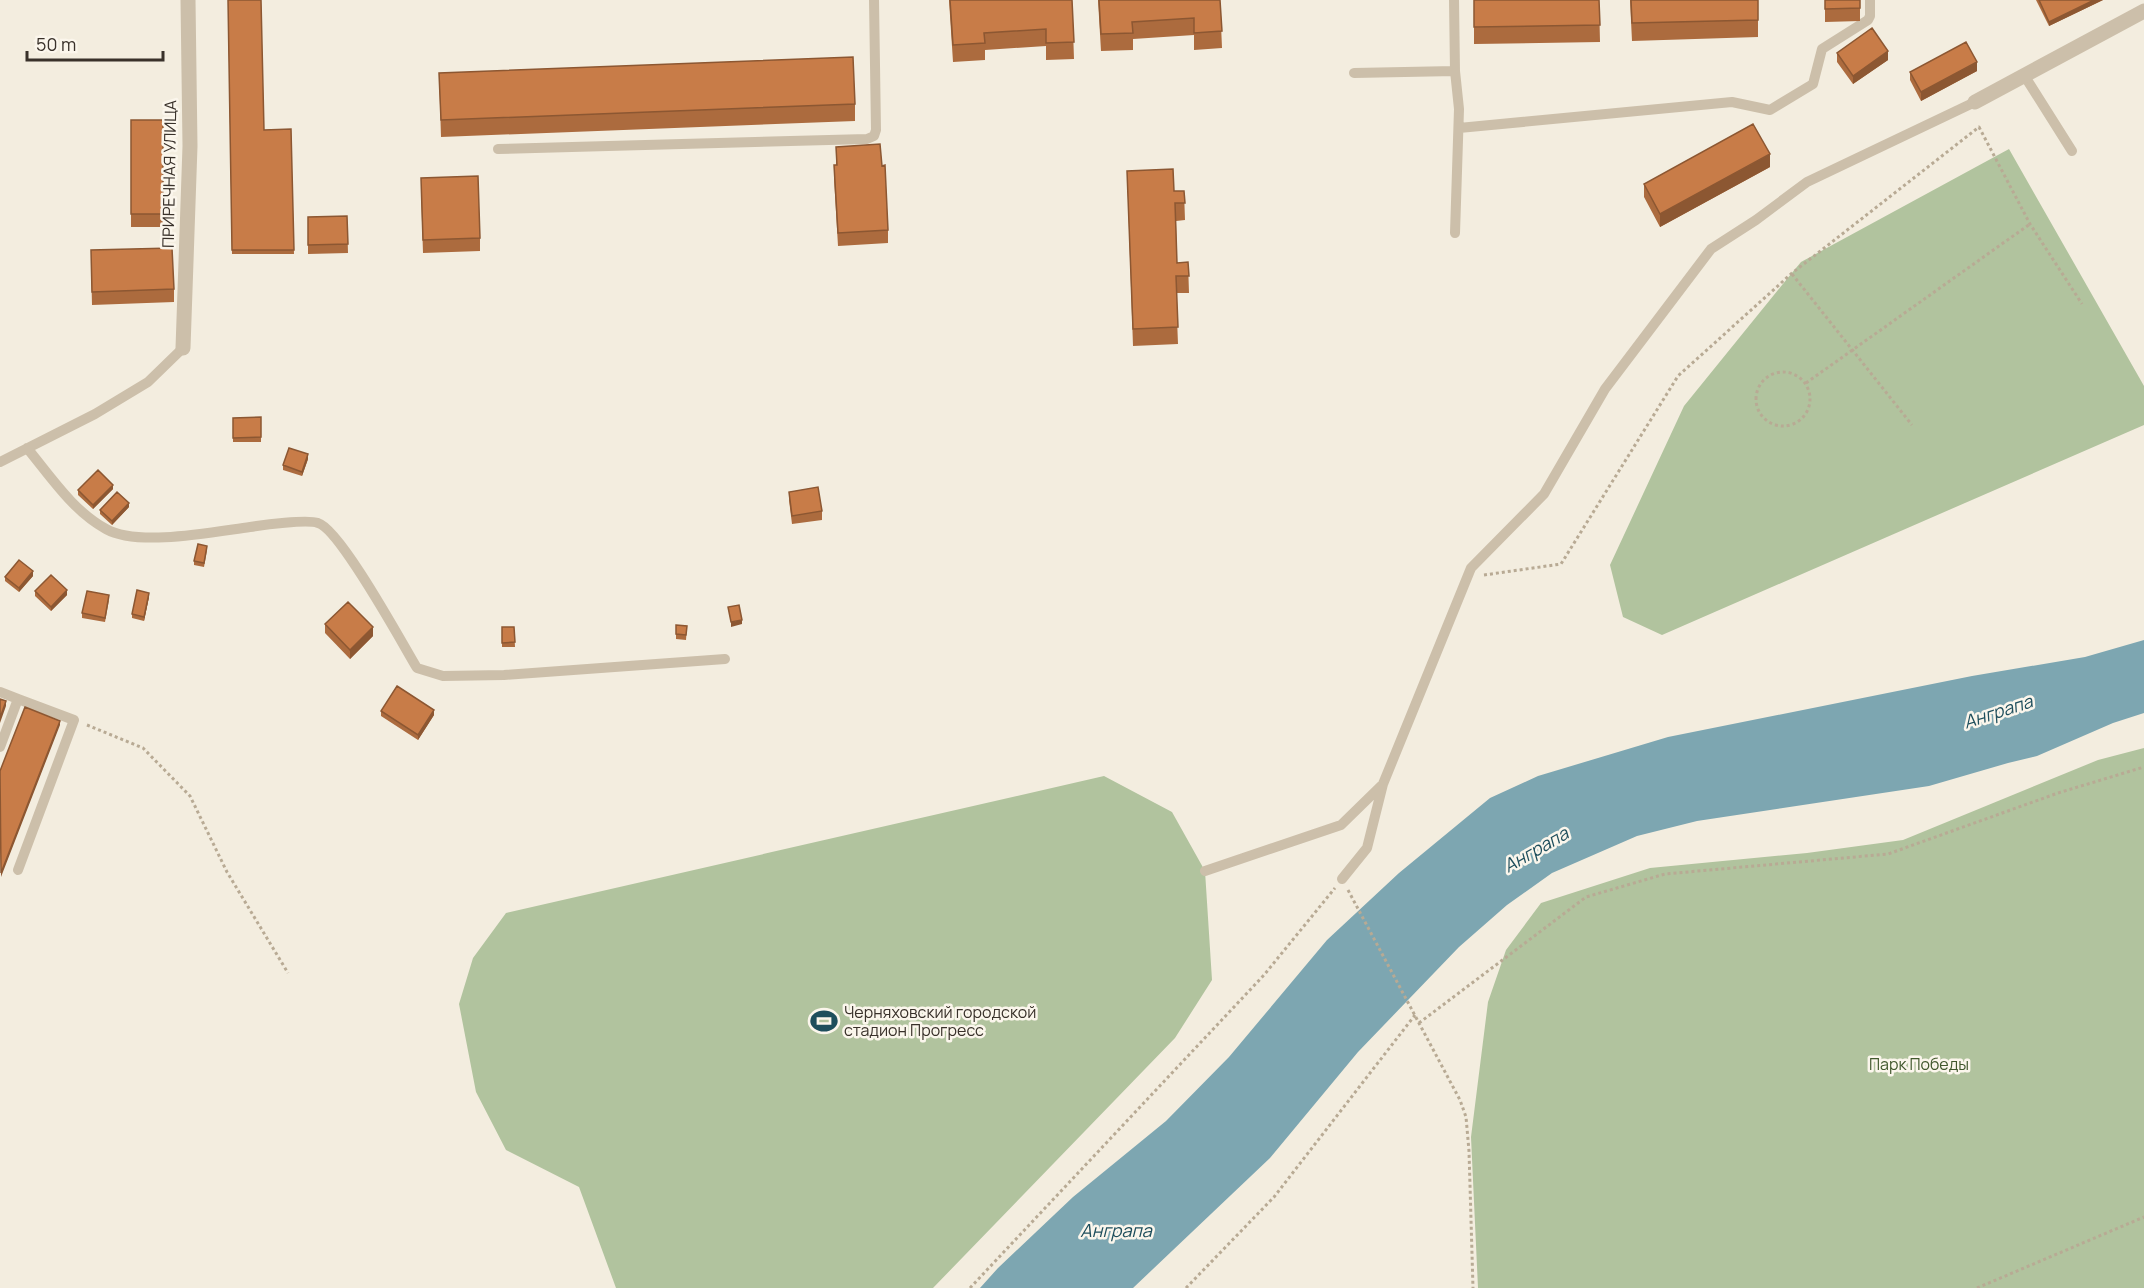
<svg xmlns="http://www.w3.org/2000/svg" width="2144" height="1288" font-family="Manrope,sans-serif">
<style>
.green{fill:#b1c39e}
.water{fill:#7da6b1}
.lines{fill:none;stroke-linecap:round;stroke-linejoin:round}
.path{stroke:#b8aa94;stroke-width:3;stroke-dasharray:3 3;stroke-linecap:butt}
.lane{stroke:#ccbfaa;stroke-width:10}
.street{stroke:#ccbfaa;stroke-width:15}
.wall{fill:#ac6b3e}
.shaded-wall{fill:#8c5732}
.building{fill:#c87c48;stroke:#8c5732;stroke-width:1.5}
.labels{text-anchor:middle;stroke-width:5;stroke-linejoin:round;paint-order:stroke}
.street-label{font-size:16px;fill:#39312a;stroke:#fbf6ec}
.poi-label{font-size:16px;fill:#39312a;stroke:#fbf6ec;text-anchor:start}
.park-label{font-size:16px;fill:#41582d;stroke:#fbf6ec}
.water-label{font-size:18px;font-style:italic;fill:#1e4e5c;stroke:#fbf6ec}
</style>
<rect width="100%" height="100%" fill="#f3eddf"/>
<path class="green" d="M2009 149 2144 386V425L1662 635 1623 617 1610 565 1684 406 1791 274 1801 262Z
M2144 748V1288H1478L1471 1137 1488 1002 1506 950 1541 903 1650 868 1807 853 1903 840 2098 760Z
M1104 776 1172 812 1205 871 1212 980 1175 1038 933 1288H616L579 1187 506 1150 476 1092 459 1004 473 958 506 913Z"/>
<path class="water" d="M2144 640V713L2113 723 2037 756 2008 763 1929 786 1697 821 1637 836 1552 873 1507 905 1459 947 1358 1052 1270 1158 1133 1288H980L998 1268 1073 1197 1166 1121 1229 1057 1327 940 1399 873 1490 798 1538 776 1668 737 1972 676 2085 657Z"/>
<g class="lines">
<path class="path" d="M1792 274 1912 425
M1756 399a27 27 0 1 1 54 0a27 27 0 1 1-54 0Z
M1806 383 2030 224
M1484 575 1561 564 1678 376 1791 274 1979 127 2030 224 2082 304
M87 725 143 748 190 796 227 872 288 973
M1348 890 1460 1100 1466 1117 1469 1151 1473 1288
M1419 1023 1586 897 1665 874 1888 854 2058 793 2144 767
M970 1288 1264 975 1335 888
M1186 1288 1274 1197 1415 1015
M1977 1288 2144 1217"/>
<path class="lane" d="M1354 73 1455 71 1454 0
M2024 75 2072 151
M1459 128 1732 102 1770 110 1813 84 1822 49 1868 20 1870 16V0
M498 149 867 139 874 136 876 130 874 0
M1455 233 1459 109 1455 71
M27 448C51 477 73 511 106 529 138 547 213 532 250 527 263 525 307 519 318 523 340 529 402 643 417 668L443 676 504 675 725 659
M0 462 95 414 148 382 183 348
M0 692 18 699 0 747
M18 870 74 720 18 699
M1205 871 1341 825 1383 784
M1342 879 1367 848 1383 784 1471 568 1544 494 1605 389 1711 249 1756 220 1807 182 1975 102"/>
<path class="street" d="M1975 102 2144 11
M183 348 190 146 188 0"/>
</g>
<path class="wall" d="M228 0 264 130 291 129 294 254H232Z
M949 0H1072L1074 59 1046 60V46L985 50V60L953 62Z
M1098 0H1220L1222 48 1194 50V35L1133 39V50L1101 51Z
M1474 0H1599L1600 42 1474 44Z
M1630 0H1758V37L1632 41Z
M1825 0H1860V21L1825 22Z
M2036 0H2103L2049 26Z
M1837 53 1888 60 1853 84 1837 62Z
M1977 71 1921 101 1910 80V72Z
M439 73 855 104V121L441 137Z
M131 120H163V227H131Z
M836 147 882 166 888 230V243L838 246 834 178V165H836Z
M1770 167 1660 227 1644 197V184Z
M1127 171 1174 191H1184L1185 220 1176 221 1177 263 1188 262 1189 293H1176L1178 344 1133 346Z
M421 191 480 238V251L423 253Z
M347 216 348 253 308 254V217Z
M91 263 174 289V302L92 305Z
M261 417V442H233V418Z
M308 459 302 476 283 470V465Z
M113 489 93 509 78 495V490Z
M789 492 822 511V520L792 524 789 500Z
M129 507 112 525 100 514V510Z
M207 550 204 567 194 565V561Z
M33 576 19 592 5 581V577Z
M35 591 67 595 51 611 35 596Z
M149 597 144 621 132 618V614Z
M109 600 105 622 82 618V613Z
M325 624 373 636 350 659 325 633Z
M676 625 687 626 686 640 676 639Z
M502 627H514L515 647H502Z
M381 711 434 715 418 740 381 716Z"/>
<path class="shaded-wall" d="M2094 0H2103L2049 26V22Z
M1888 51V60L1853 84V76Z
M1977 62V71L1921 101V92Z
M1770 154V167L1660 227V214Z
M308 454V459L302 476V472Z
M113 485V489L93 509V505Z
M129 503V507L112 525V521Z
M33 571V576L19 592V588Z
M67 590V595L51 611V607Z
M149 593V597L144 621V617Z
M742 620V624L731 627V622Z
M373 627V636L350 659V650Z
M6 701V706L0 723V718Z
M434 710V715L418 740V735Z
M60 721V725L1 877V873Z"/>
<path class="building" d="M228 0H261L264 130 291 129 294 250H232Z
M950 0H1072L1074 42 1046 43V29L984 33 985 43 953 45Z
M1099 0H1220L1222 31 1194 33V18L1132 22 1133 33 1101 34Z
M1474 0H1599L1600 25 1474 27Z
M1631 0H1758V20L1632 23Z
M1825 0H1860V8L1825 9Z
M2039 0H2094L2049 22Z
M1872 28 1888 51 1853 76 1837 53Z
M1966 42 1977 62 1921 92 1910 72Z
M853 57 855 104 441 120 439 73Z
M131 120H163V214H131Z
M1753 124 1770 154 1660 214 1644 184Z
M880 144 882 166 885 165 888 230 838 233 834 165H837L836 147Z
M1173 169 1174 191H1184L1185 203H1175L1177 263 1188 262 1189 276H1176L1178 327 1133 329 1127 171Z
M478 176 480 238 423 240 421 178Z
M347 216 348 244 308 245V217Z
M172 248 174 289 92 292 91 250Z
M261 417V437L233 438V418Z
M289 448 308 454 302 472 283 465Z
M98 470 113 485 93 505 78 490Z
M818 487 822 511 792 516 789 492Z
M117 492 129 503 112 521 100 510Z
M198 544 207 546 204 563 194 561Z
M19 560 33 571 19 588 5 577Z
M51 575 67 590 51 607 35 591Z
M137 590 149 593 144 617 132 614Z
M87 591 109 595 105 618 82 613Z
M348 602 373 627 350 650 325 624Z
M739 605 742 620 731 622 728 607Z
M676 625 687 626 686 635 676 634Z
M502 627H514L515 642 502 643Z
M397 686 434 710 418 735 381 711Z
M0 699 6 701 0 718Z
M25 707 60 721 1 873 0 771Z"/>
<defs>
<symbol id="stadium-bare" viewBox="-9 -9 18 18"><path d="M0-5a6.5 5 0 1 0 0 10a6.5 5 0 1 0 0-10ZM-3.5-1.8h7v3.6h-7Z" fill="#1e4e5c" stroke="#fbf6ec" stroke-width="2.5" paint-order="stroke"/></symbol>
</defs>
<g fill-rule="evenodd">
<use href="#stadium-bare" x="805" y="1002" width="38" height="38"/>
</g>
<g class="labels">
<g class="street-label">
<text transform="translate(169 174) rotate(-89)" y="6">ПРИРЕЧНАЯ УЛИЦА</text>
</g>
<g class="poi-label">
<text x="844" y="1018">Черняховский городской<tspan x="844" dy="18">стадион Прогресс</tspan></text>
</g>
<g class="park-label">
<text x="1919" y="1070">Парк Победы</text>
</g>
<g class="water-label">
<text transform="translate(1998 712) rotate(-18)" y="6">Анграпа</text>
<text transform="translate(1536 850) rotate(-30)" y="6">Анграпа</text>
<text x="1116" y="1237">Анграпа</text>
</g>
</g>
<path d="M27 51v9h136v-9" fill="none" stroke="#39312a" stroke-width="3"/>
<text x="36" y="51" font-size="18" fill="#39312a" stroke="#fbf6ec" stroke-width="4.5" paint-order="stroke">50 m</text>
</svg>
